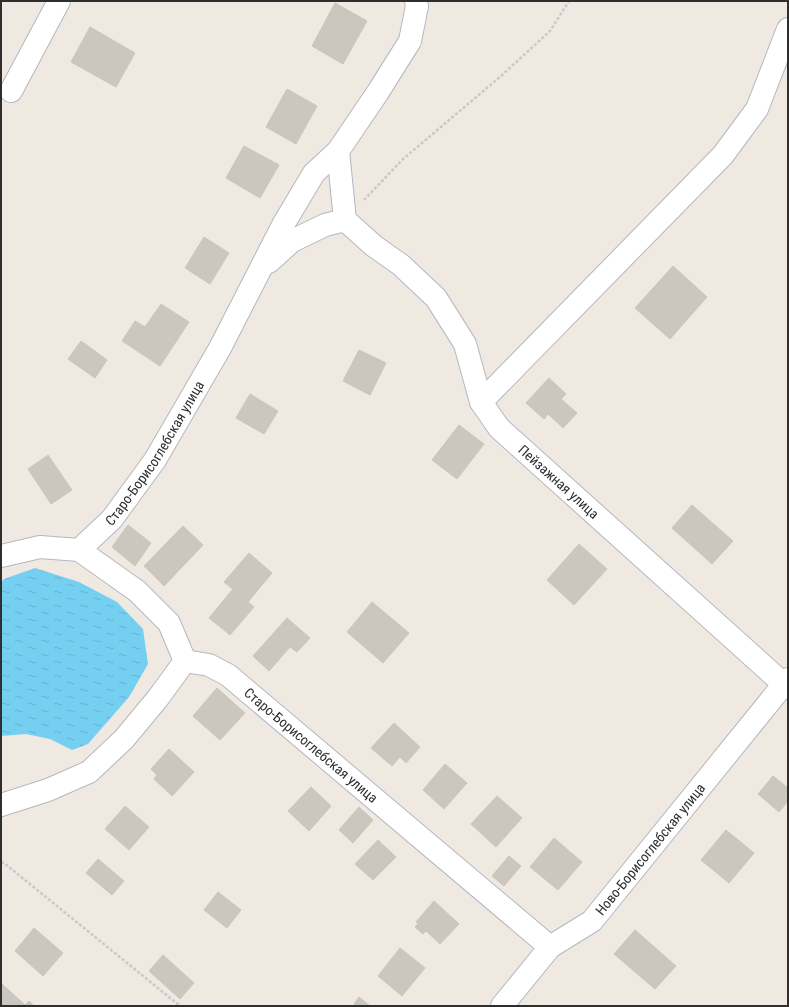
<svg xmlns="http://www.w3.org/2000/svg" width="789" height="1007" font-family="'Roboto Condensed',sans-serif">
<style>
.water{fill:url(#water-ripples)}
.building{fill:#cbc7bf;stroke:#cbc5ba}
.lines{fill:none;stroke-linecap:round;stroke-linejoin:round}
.minor-casing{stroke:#b4b7c1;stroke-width:24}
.path{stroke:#c9c9c9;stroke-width:2.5;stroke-dasharray:3 2;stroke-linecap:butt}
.minor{stroke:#fff;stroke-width:22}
.labels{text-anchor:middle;stroke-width:3;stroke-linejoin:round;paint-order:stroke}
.street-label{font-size:14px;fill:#2e2e2e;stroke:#fff}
</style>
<defs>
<pattern id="water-ripples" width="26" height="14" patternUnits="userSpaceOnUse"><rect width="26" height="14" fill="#75cff0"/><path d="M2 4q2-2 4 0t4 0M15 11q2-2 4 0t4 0" fill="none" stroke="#66b2ce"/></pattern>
</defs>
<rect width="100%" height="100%" fill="#efe9e1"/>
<path class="water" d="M35 568 79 582 117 602 143 629 148 664 129 697 88 744 72 750 50 739 26 734 1 736V582L4 579Z"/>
<path class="building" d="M335 3 367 21 343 64 312 46Z
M90 27 135 53 116 87 71 62Z
M287 89 317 106 296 144 266 127Z
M244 146 279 165 260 198 226 178Z
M204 237 229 253 210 284 185 268Z
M673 266 707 297 670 339 635 308Z
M161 304 189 322 160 366 122 341 135 321 145 327Z
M81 341 107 360 95 378 68 359Z
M359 350 386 363 370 395 343 381Z
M549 378 566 394 561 399 577 413 563 428 548 414 544 419 526 403Z
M250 394 278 411 264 434 236 418Z
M459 425 484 444 457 479 432 460Z
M48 455 72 490 51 504 28 469Z
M692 505 733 541 712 564 672 528Z
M128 525 151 543 135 566 112 547Z
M183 526 203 545 164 586 144 566Z
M579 544 607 569 574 605 547 580Z
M249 553 272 573 248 602 224 582Z
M233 589 254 607 230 635 209 618Z
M372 602 409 633 383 663 347 632Z
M287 618 310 638 297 652 290 647 269 671 253 656Z
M217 688 245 713 220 740 193 716Z
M394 723 420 747 406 763 400 757 392 766 371 748Z
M169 749 194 772 172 796 154 779 157 775 151 769Z
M445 764 467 783 444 809 423 790Z
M773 776 788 788V801L779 812 758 794Z
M311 787 331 806 309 831 288 811Z
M497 796 522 818 496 847 471 824Z
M125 806 149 827 129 850 105 829Z
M359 807 373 820 353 843 339 830Z
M726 830 754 853 729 883 701 860Z
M554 838 582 862 558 890 530 867Z
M378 840 396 857 373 880 355 864Z
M509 856 521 866 504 886 492 876Z
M98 859 124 881 112 895 86 873Z
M218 892 241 910 227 928 204 910Z
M434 901 459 924 440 944 426 931 423 934 415 927 418 924 416 922Z
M34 928 63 953 43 976 15 951Z
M635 930 676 966 655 989 614 954Z
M400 948 425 968 402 996 378 976Z
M163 955 194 983 180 999 149 971Z
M1 983 25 1005 29 1001 34 1006H1Z
M359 997 370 1006H356L354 1004Z"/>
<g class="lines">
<defs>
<g id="minor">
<path d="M11 91 59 1"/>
<path id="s1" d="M338 151 345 220 374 246 401 265 436 298 465 344 481 402 499 428 788 688"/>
<path d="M269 262 292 241 325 225 345 220"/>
<path d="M481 402 723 155 757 109 788 29"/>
<path id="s2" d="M79 550 137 591 169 623 185 661 209 665 228 675 550 947"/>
<path id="s3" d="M1 556 40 547 79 550 112 519 155 460 220 348 283 225 314 173 338 151 378 92 410 41 417 6 416 1"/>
<path d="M1 805 48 790 89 772 124 739 158 698 185 661"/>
<path id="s4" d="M502 1006 550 947 592 921 788 679"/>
</g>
</defs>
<use href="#minor" class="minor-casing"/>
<path class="path" d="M364 200 403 159 500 77 550 31 569 1
M1 862 4 863 180 1006"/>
<use href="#minor" class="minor"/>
</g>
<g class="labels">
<g class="street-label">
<text dy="5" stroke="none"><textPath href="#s3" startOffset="203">Старо-Борисоглебская улица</textPath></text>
<text dy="5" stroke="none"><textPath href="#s1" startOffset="416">Пейзажная улица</textPath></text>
<text dy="5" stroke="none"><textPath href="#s2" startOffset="312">Старо-Борисоглебская улица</textPath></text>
<text dy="5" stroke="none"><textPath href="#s4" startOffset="218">Ново-Борисоглебская улица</textPath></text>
</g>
</g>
<rect width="789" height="1007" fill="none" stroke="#2e2e2e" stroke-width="4"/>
</svg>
